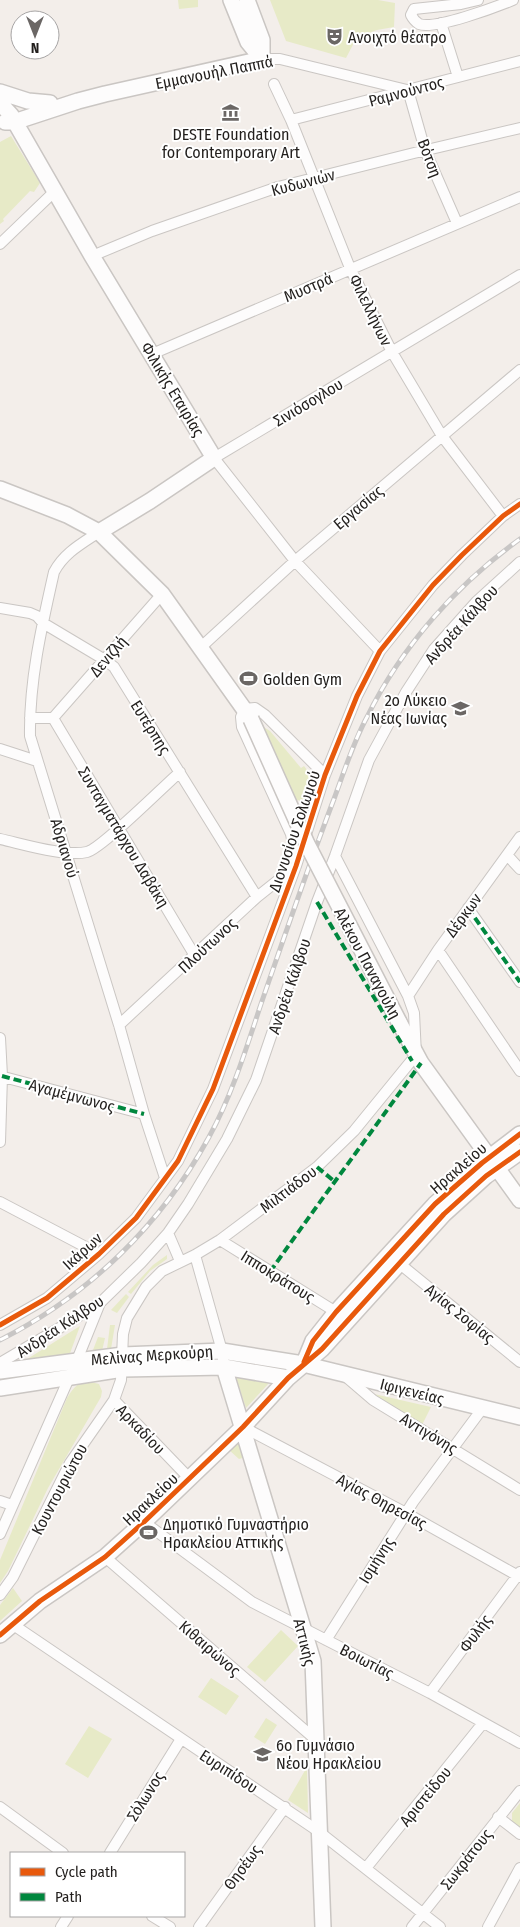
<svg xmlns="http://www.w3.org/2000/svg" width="520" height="1927" font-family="'Fira Sans Condensed',sans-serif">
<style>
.green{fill:#e7eac7}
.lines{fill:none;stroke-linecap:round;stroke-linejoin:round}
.street-casing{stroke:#cac6c3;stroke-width:12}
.secondary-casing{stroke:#cac6c3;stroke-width:18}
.street{stroke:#fdfcfc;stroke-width:10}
.secondary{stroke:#fdfcfc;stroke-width:15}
.rail-casing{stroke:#c8c6c5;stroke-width:5}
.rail{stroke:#fff;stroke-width:3;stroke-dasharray:9;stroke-linecap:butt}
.secondary-bridge-casing{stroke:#cac6c3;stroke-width:18;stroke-linecap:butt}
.secondary-bridge{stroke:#fdfcfc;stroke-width:15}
.quiet{stroke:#00873e;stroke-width:4;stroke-dasharray:8 4;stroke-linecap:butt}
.cycleway-casing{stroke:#fff;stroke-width:8}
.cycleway{stroke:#e8590c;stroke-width:5}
.labels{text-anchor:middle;stroke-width:4;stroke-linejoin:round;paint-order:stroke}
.poi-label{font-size:16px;fill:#221f1d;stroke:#fff;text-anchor:start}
.street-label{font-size:16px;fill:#221f1d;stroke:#fff}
</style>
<rect width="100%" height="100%" fill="#f3eeea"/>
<path class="green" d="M178 0H198V7L179 9Z
M270 0H378L395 3 394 27 377 30 357 37 346 58 286 41Z
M11 136 40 183 34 192 30 191 3 219 4 221 0 224V142Z
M262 726 270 731 301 768 304 766 314 779 309 814 307 815 299 800 296 801Z
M167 1255V1259L150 1271 131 1294 128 1292 153 1265Z
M126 1294 129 1297 117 1313 111 1310Z
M110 1325H115L111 1349H107Z
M80 1326 69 1356 24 1361Z
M98 1337 105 1338 102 1351 93 1350Z
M235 1375 270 1382 246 1408Z
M87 1381 99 1384 102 1391 101 1397 48 1488 8 1571 0 1583V1560L67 1398C73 1389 76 1383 87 1381Z
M374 1394 431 1407 422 1425Z
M242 1443 246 1457 239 1459 229 1450 234 1444Z
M13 1588 22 1601 0 1621V1605Z
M281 1630 298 1646 265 1682 247 1667Z
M211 1678 239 1696 226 1715 198 1697Z
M266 1718 277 1725 265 1744 254 1737Z
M89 1726 112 1739 88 1778 65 1764Z
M307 1767 308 1813 288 1800Z
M520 1803V1829L512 1823V1813Z"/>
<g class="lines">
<defs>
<path id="street" d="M478 0 461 4 414 9 411 15C413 19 416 22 419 24 435 30 496 7 513 0
M441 23 458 77
M262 59H280L407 90
M274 84 291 120 350 268 392 352 442 436 503 516
M408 90 425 150 457 223
M291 120 520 61
M0 244 55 191
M92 256 152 231 278 187 414 153 520 128
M152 354 520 197
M99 532C81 544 64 553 54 572 42 625 29 681 30 736L119 1025 144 1114 165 1178
M0 608 30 613 37 616 43 623 105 660 114 667 257 897
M200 648 295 561 520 370
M380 651 295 561 214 458 520 275
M30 718H53
M53 718 195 956
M53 718 162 594
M0 749 37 761
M0 839C23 844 65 857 87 852 101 849 164 786 180 772
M507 855 520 869
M296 861 291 834 242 727 241 717 245 709 255 708 265 715 325 775
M468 908 520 982
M438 950 520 1071
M408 996 438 950 520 837
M119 1025 257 897 296 866
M0 1038 2 1076 0 1142
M0 1076 144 1114
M0 1202 99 1254
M168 1233 180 1261
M220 1240 336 1312
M195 1255 222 1351 224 1367
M400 1264 520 1362
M0 1325 47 1298 99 1254 136 1218 178 1161 213 1089 296 866 325 775 357 696 380 651 433 585 462 555 503 516 520 504
M0 1363 73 1320 100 1303 141 1263 168 1233 188 1204 227 1139 256 1080 317 902 335 856 369 760 406 692 434 649 476 602 520 562
M345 1376 373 1400 520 1490
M114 1400 190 1479
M243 1427 406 1513 520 1577
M0 1501 12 1505
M144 1522 252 1602 430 1693 520 1743
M0 1534 77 1360 100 1303
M105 1557 315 1739
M0 1595 13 1577 70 1463 114 1400 121 1380 123 1334 127 1318 146 1287 162 1271 195 1255 220 1240 317 1167 354 1131 416 1055 414 1013 408 996 335 856
M12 1624 318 1831 440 1927
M326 1640 413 1502 482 1409
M430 1693 520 1572
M0 1807 63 1853
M498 1817 520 1834
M110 1853 181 1739
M366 1868 483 1723
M152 1916 170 1927
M61 1927 68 1916
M199 1927 285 1807
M412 1927 520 1791
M488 1927 520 1868"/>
<path id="secondary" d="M231 0 248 42 262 59
M247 0 262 40V59
M0 92 28 101 50 103
M0 103 11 115 92 256 214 458 150 501 99 532
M5 122H14L78 101 105 94 262 59
M0 489 67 515 99 532 162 594 251 719
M399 1022 421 1063 520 1200
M304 1363 313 1341 336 1312 435 1204 482 1163 520 1134
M224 1367 313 1661 323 1927
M0 1371 123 1355 222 1351 303 1364 520 1417
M0 1388 123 1369 224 1367 288 1378
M0 1635 40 1601 105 1557 144 1522 243 1427 288 1378 322 1349 444 1214 486 1176 520 1152"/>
</defs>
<use href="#street" class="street-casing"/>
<use href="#secondary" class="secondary-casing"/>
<use href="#street" class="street"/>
<use href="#secondary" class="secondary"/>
<defs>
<path id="rail" d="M0 1340C89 1295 161 1225 209 1137 232 1095 246 1049 261 1004 285 935 308 867 334 799 344 772 353 743 367 717 402 646 456 585 520 539"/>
</defs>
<use href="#rail" class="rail-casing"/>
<use href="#rail" class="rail"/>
<defs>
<path id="secondary-bridge" d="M251 719 307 844 399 1022"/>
</defs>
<use href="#secondary-bridge" class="secondary-bridge-casing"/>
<use href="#secondary-bridge" class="secondary-bridge"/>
<path class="quiet" d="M317 902 412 1061
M468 908 520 982
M2 1076 144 1114
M317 1167 334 1181
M270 1272C319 1202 371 1133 421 1063"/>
<defs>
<path id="cycleway" d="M0 1325 47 1298 99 1254 136 1218 178 1161 213 1089 296 866 325 775 357 696 380 651 433 585 462 555 503 516 520 504
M304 1362 313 1341 336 1312 435 1204 482 1163 520 1134
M0 1635 40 1601 105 1557 144 1522 243 1427 288 1378 322 1349 444 1214 486 1176 520 1152"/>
</defs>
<use href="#cycleway" class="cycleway-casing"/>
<use href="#cycleway" class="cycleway"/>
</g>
<defs>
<symbol id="theatre-bare" viewBox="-9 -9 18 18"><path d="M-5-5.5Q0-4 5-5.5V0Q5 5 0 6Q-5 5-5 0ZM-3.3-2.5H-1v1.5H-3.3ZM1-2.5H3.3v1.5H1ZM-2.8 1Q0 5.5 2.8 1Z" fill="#6b6765" stroke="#fff" stroke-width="2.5" paint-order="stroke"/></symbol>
<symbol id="museum-bare" viewBox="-9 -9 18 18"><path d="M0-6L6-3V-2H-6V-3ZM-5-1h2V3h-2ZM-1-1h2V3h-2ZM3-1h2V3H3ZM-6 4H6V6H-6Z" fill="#6b6765" stroke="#fff" stroke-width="2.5" paint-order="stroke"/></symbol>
<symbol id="stadium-bare" viewBox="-9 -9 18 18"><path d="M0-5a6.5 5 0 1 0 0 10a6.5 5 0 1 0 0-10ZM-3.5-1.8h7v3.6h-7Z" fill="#6b6765" stroke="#fff" stroke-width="2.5" paint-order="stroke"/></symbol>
<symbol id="school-bare" viewBox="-9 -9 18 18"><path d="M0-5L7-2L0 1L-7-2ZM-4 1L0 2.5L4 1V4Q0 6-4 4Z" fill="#6b6765" stroke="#fff" stroke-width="2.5" paint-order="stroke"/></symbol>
</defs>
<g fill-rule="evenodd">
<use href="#theatre-bare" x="322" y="24" width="25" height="25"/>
<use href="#museum-bare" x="218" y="100" width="25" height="25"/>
<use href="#stadium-bare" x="236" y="666" width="25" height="25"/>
<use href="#school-bare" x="448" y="696" width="25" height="25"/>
<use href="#stadium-bare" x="136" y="1520" width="25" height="25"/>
<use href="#school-bare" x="250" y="1742" width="25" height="25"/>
</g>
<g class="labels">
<g class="poi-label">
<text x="348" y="43">Ανοιχτό θέατρο</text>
<text x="231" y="140" text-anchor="middle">DESTE Foundation<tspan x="231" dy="18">for Contemporary Art</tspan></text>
<text x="263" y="685">Golden Gym</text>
<text x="447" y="706" text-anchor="end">2ο Λύκειο<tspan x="447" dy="18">Νέας Ιωνίας</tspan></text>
<text x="163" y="1530">Δημοτικό Γυμναστήριο<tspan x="163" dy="18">Ηρακλείου Αττικής</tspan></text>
<text x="276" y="1751">6ο Γυμνάσιο<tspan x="276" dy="18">Νέου Ηρακλείου</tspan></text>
</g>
<g class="street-label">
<text transform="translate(214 72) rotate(-11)" y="6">Εμμανουήλ Παππά</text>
<text transform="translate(406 91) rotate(-15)" y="6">Ραμνούντος</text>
<text transform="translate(430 158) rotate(69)" y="6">Βότση</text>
<text transform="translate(303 182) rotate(-15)" y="6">Κυδωνιών</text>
<text transform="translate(308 287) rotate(-23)" y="6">Μυστρά</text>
<text transform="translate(371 310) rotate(64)" y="6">Φιλελλήνων</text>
<text transform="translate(173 389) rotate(59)" y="6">Φιλικής Εταιρίας</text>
<text transform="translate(308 402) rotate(-31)" y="6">Σινιόσογλου</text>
<text transform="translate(358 507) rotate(-40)" y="6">Εργασίας</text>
<text transform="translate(461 624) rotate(-48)" y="6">Ανδρέα Κάλβου</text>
<text transform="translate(108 656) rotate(-49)" y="6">Δενιζλή</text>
<text transform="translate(151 727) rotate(58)" y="6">Ευτέρπης</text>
<text transform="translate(294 831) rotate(-71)" y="6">Διονυσίου Σολωμού</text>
<text transform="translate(124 837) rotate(59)" y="6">Συνταγματάρχου Δαβάκη</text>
<text transform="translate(65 848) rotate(73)" y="6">Αδριανού</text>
<text transform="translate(463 915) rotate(-54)" y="6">Δέρκων</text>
<text transform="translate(207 945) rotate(-43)" y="6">Πλούτωνος</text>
<text transform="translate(368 963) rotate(62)" y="6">Αλέκου Παναγούλη</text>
<text transform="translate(289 986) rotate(-71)" y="6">Ανδρέα Κάλβου</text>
<text transform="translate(72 1095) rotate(15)" y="6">Αγαμέμνωνος</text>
<text transform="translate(458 1168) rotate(-41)" y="6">Ηρακλείου</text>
<text transform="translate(288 1189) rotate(-37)" y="6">Μιλτιάδου</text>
<text transform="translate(82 1251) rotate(-42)" y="6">Ικάρων</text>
<text transform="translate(278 1276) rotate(32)" y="6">Ιπποκράτους</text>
<text transform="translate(460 1313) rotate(39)" y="6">Αγίας Σοφίας</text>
<text transform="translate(60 1326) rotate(-33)" y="6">Ανδρέα Κάλβου</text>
<text transform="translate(152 1355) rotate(-4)" y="6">Μελίνας Μερκούρη</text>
<text transform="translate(412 1391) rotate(14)" y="6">Ιφιγενείας</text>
<text transform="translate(141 1429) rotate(46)" y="6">Αρκαδίου</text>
<text transform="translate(429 1433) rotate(31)" y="6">Αντιγόνης</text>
<text transform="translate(59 1489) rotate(-62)" y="6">Κουντουριώτου</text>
<text transform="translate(150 1499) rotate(-43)" y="6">Ηρακλείου</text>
<text transform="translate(382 1501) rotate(28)" y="6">Αγίας Θηρεσίας</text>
<text transform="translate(376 1560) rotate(-58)" y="6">Ισμήνης</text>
<text transform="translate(475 1633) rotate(-53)" y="6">Φυλής</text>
<text transform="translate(305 1642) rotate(76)" y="6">Αττικής</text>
<text transform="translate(210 1648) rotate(41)" y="6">Κιθαιρώνος</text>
<text transform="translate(367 1661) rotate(27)" y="6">Βοιωτίας</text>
<text transform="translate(229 1771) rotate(33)" y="6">Ευριπίδου</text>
<text transform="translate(145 1796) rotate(-58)" y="6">Σόλωνος</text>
<text transform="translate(425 1796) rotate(-51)" y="6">Αριστείδου</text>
<text transform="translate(466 1859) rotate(-52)" y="6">Σωκράτους</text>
<text transform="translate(242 1867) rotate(-54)" y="6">Θησέως</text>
</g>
</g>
<rect x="10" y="1852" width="175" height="65" fill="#ffffff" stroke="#a7a5a5"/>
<rect x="20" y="1868" width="25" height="8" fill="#e8590c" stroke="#a7a5a5"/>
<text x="55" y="1877" font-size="15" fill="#221f1d">Cycle path</text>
<rect x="20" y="1893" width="25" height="8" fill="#00873e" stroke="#a7a5a5"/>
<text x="55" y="1902" font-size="15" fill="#221f1d">Path</text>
<g transform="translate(35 35) rotate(180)"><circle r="24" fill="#ffffff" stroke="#a7a5a5"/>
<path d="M0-4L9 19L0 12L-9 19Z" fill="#6b6765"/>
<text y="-8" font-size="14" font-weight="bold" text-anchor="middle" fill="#221f1d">N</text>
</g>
</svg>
